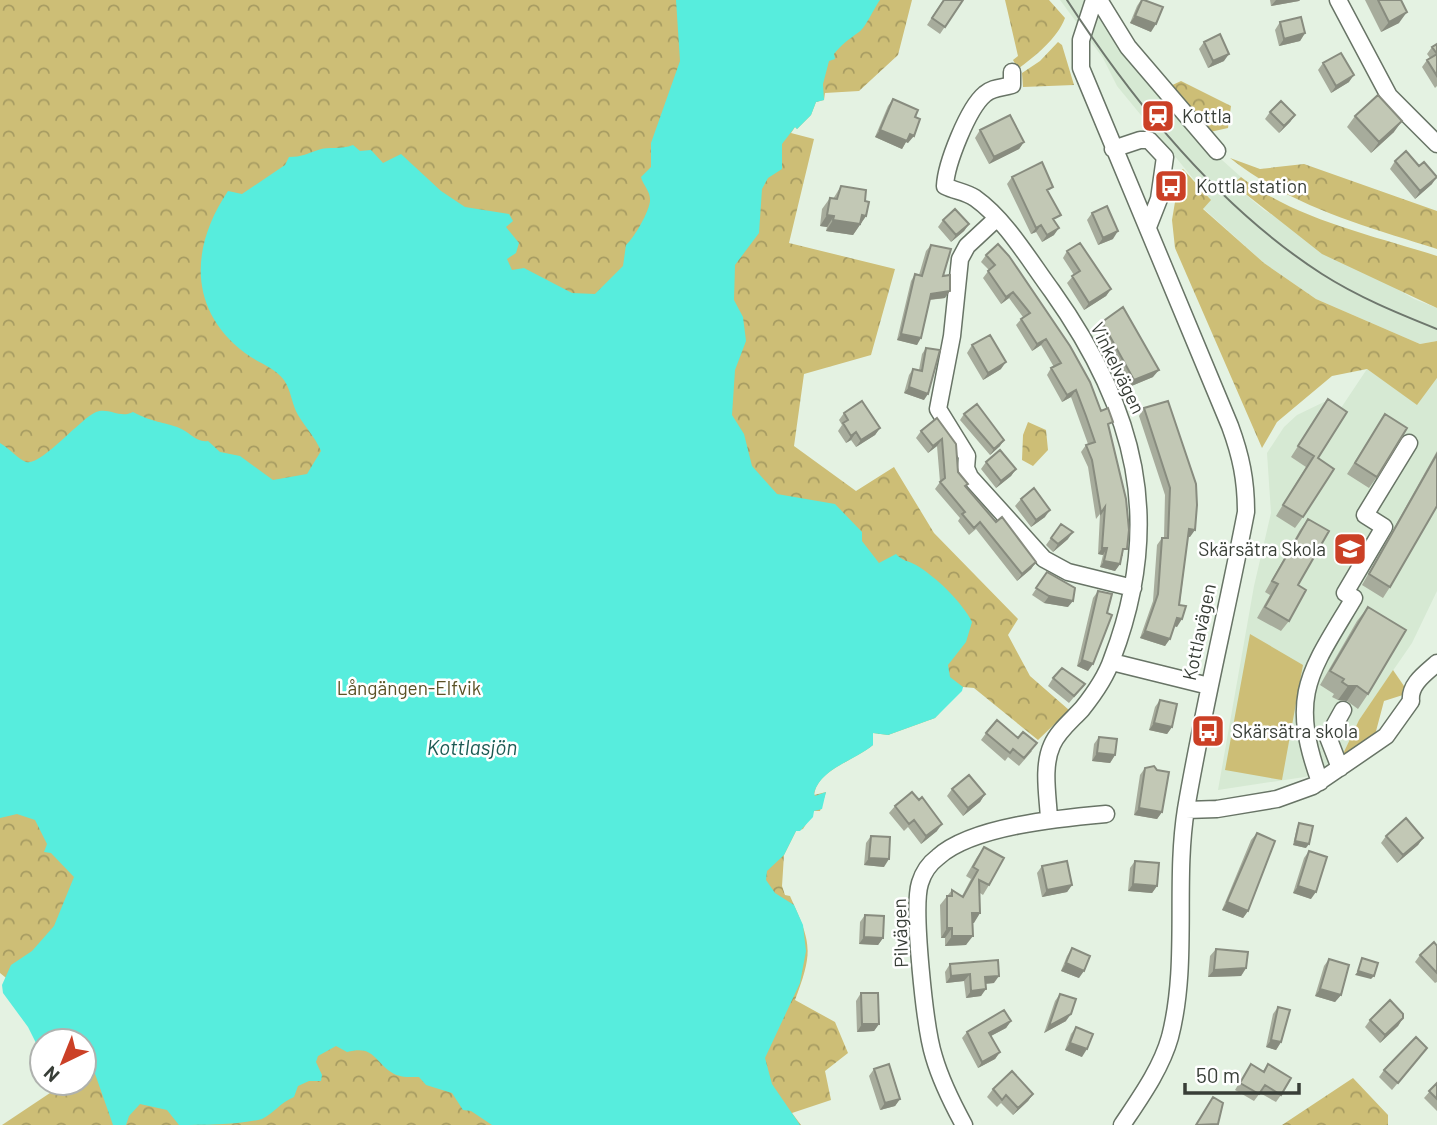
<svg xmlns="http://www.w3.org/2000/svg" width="1437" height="1125" font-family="Barlow,sans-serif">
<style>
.built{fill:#d6e9d3}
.grass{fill:#cdbe76}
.forest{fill:url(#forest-crowns)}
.water{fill:#57eddd}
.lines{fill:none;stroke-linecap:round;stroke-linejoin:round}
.minor-casing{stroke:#687466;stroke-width:19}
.minor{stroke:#fff;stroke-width:16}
.tram{stroke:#6e776d;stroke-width:2}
.wall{fill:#a7ac9c}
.shaded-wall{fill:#888c7f}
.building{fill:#c2c8b5;stroke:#888c7f;stroke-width:2}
.labels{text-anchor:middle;stroke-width:5;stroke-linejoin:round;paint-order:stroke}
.poi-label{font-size:19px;fill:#383e37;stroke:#fff;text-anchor:start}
.street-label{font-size:19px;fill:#383e37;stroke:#fff}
.park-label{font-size:19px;fill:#5b5226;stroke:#fff}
.water-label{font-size:21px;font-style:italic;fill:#1c5a53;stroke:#fff}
</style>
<defs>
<pattern id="forest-crowns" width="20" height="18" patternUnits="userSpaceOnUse" patternTransform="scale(1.75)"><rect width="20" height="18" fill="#cdbe76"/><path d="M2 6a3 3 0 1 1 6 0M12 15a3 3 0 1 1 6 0" fill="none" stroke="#a79c62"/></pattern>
</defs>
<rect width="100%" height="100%" fill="#e4f2e2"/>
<path class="built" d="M1060 0H1087L1098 18 1103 16 1212 151 1241 177 1234 185 1264 210 1414 299 1437 308V341L1420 344 1316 299 1264 263 1203 208 1210 199 1117 86 1103 58Z
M1367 369 1417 404 1437 378V591L1412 643 1359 720 1339 763 1311 776 1218 790 1254 586 1271 513 1267 453 1284 427 1297 415 1324 402 1341 408Z"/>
<path class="grass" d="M1250 634 1303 665 1282 780 1225 770Z
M1393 670 1404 686 1406 694 1384 701 1375 735 1348 757 1343 754 1359 720Z"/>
<path class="forest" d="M0 0H912L898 55 859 91 825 93 824 100 816 102 811 115 797 129 795 127 791 133 814 139 789 243 895 269 871 355 804 374 794 446 856 491 894 467 934 533 1018 619 1008 635 1030 676 1069 710 1038 740 974 688 963 687 935 718 888 735 873 733 871 735 873 745C854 761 818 769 814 795L826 792 820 811H814L803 829 796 831 784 855 782 886 785 895 790 896C811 943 814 950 795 1000L835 1022 848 1053 825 1071 831 1100 792 1113 801 1125H2L65 1083H84V1041L0 973Z
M1005 0H1049L1065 18C1057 39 1035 56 1018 69L1013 60 1018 56Z
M1058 42 1062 45 1074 85 1023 87 1022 73 1040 61Z
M1181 81 1231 106 1228 128 1210 132 1166 88Z
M1230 158 1260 169 1304 164 1437 211V249C1364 226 1290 206 1230 158Z
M1183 169 1211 200 1203 209 1264 263 1316 299 1420 344 1437 341V378L1417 405 1367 369 1332 376 1277 422 1262 448 1175 248 1172 220 1180 172Z
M1241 177C1292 218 1374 236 1437 256V308L1322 254 1233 184Z
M1028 422 1046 430 1048 450 1033 466 1022 460 1023 435Z
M1353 1078 1388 1115V1125H1282Z"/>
<path class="water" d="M676 0H880C874 8 866 27 859 32 848 40 842 44 834 54L835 59 829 61 823 84 824 100 816 102 811 115 797 129 795 127 782 144V169L768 178 762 189 759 233 735 265 734 300 743 317 746 341 735 370 732 415 744 434 752 466 777 494 835 504 862 532V541L879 563 896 554C902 561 909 561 916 565 935 576 963 603 972 622L966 642 948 665 950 677 963 687 962 691 935 718 888 735 873 733V745C854 761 821 768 814 793L815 796 826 792 822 809 814 811 813 817 800 831H796L784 855 767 871 766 880 775 893 794 905 803 925 806 951 800 983 765 1058 772 1084 800 1125H492L471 1111 463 1110 452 1093 426 1085 419 1077C410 1077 399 1078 391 1072 373 1059 373 1045 347 1052L336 1046 318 1056 316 1062 322 1075 321 1081H309L298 1086 294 1097C281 1102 274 1113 262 1119 238 1125 204 1125 179 1125L167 1110 140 1104 129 1116 126 1125H113L93 1068 84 1059V1041H42V1055L28 1027 3 993 2 985 11 965 32 951 54 926 74 877 51 853 44 852 47 844 35 820 17 814 0 818V443C9 448 18 459 26 462 40 467 80 419 96 412 109 407 120 419 133 412 152 422 159 421 177 427 189 431 196 443 208 441L220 452 240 456 273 480 307 474 321 451C315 437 306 428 298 415 292 405 291 390 284 380 273 366 258 363 245 353 187 309 191 246 228 191L242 194 285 165 289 157C302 157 306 154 318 150 329 146 341 150 353 145L360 151 371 150 383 163 401 154 441 191 465 207 509 214 513 221 506 227 519 243 516 253 507 259 512 270 524 268 572 293 595 294 623 266 626 245C634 238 651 209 650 199 650 191 643 185 641 177L651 167V143L680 61Z"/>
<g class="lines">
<defs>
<path id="minor" d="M1094 0 1081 40V68L1230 426C1241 456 1246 480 1246 512 1227 611 1203 709 1186 809 1174 884 1189 963 1170 1037 1161 1069 1140 1098 1122 1125
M1099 0 1128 47 1217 151
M1338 0 1389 96 1437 144
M1012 72V85C1002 88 993 87 985 94 968 108 946 164 945 186 955 191 966 192 975 198 1006 220 1029 260 1052 291 1136 409 1165 521 1112 659 1106 677 1094 694 1082 709 1072 720 1058 731 1052 745 1042 767 1048 796 1049 819
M1113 149 1140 140H1149L1165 157 1159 199 1148 227
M996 219 967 246 960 259 952 336 938 409 967 456 966 468 970 477 1044 559 1068 572 1133 588
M1112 662 1209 686
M1340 768 1328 737 1343 710
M1320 782C1288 694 1310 672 1354 598L1345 593 1384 527 1365 515 1409 443
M1186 810 1217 809 1277 799 1313 786 1386 736 1411 701C1409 684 1426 673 1437 663
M964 1125C952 1103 941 1081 934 1057 925 1029 912 908 920 883 923 873 930 863 938 857 972 826 1061 818 1106 814"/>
</defs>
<use href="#minor" class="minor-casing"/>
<use href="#minor" class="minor"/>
<path class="tram" d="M1067 0C1134 103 1218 207 1322 274 1358 297 1397 313 1437 329"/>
</g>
<path class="wall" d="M943 0H963L940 34 927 25Z
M1141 0 1151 32 1130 23 1137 6Z
M1270 0H1300L1299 1 1271 6Z
M1365 0H1401L1399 23 1381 32Z
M1280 22 1305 33 1300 41 1279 46 1275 30Z
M1204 42 1224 61 1208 68 1199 49Z
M1437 44V86L1435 88 1422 67 1427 60 1430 58 1427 54 1432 47Z
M1323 63 1349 82 1331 93 1318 70Z
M893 99 915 117 908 143 906 142 902 149 875 137 888 106Z
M1270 112 1295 115 1290 122 1279 133 1265 119Z
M1355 116 1394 132 1371 153 1347 127Z
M980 130 1024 142 1019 149 989 164 975 138Z
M1395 161 1432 184 1415 199 1390 169Z
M1012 177 1049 193 1055 223 1054 235 1042 242 1036 232 1031 234 1007 184Z
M841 186 865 201 866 216 853 235 826 231 827 227 820 226 822 209 830 198 833 199Z
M1092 213 1113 239 1098 245 1087 220Z
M943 220 969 224 964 231 951 242 938 227Z
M998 244 1101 411 1109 428 1123 556H1122L1120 564 1115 571 1100 567 1103 555 1098 554 1100 514 1096 519 1088 467 1081 452 1086 445 1088 444 1071 397 1062 402 1047 375 1051 368 1054 367 1041 345 1032 351 1016 325 1023 317 1009 298 1001 304 983 278 989 270 981 262 986 255Z
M931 245 943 276 945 298 930 300 917 345 897 340 911 281 915 274 919 275 926 251Z
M1067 251 1111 289 1106 296 1084 310 1067 283 1074 275 1063 258Z
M1102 322 1153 377 1129 387 1097 329Z
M972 345 1001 369 983 380 967 353Z
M926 348 924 400 904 393 909 375 913 369 919 370 922 354Z
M1328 399 1318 458 1303 517 1295 528 1276 516 1306 467 1291 457Z
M1144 408 1190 537H1188L1177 627 1174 626 1165 646 1140 638 1153 601 1157 545 1162 538H1164L1165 495 1139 416Z
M844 413 880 428 875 435 856 447 851 440 846 443 838 431 842 425 839 420Z
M964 414 1000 446 990 455 960 420Z
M1385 414 1377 477 1369 488 1347 474Z
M937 418 958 472 968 484 966 487 996 522 1036 562 1031 569 1017 581 976 529 969 535 958 521 960 518 935 489 940 482 937 446 928 453 916 438 921 431Z
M1437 451V506L1390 587 1383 598 1362 585Z
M986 462 1016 469 1011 476 996 488 981 469Z
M1021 499 1045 517 1031 527 1015 506Z
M1308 519 1289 621 1281 631 1257 618 1270 595 1265 592 1300 530Z
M1061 524 1068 539 1053 552 1046 545Z
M1047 572 1068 607 1044 603 1032 595Z
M1098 591 1088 671 1077 666 1093 598Z
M1368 607V694L1358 709 1347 701 1338 700 1332 697 1334 694 1320 685 1357 621Z
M1053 678 1085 684 1069 703 1048 686Z
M1160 700 1172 727 1167 734 1149 730 1155 707Z
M986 733 1032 751 1019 766 1008 757 1005 761 981 740Z
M1099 737 1115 755 1110 763 1092 761 1094 744Z
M1145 768 1162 812 1157 819 1134 815 1140 775Z
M952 789 985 794 980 802 963 816 947 796Z
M895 806 937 831 921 844 908 827 904 831 889 813Z
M1299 823 1306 848 1293 845 1297 827Z
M1257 833 1248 911 1243 918 1222 910 1251 840Z
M871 836 884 867 864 865 866 843Z
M1386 836 1423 838 1418 845 1397 863 1381 843Z
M984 847 989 885 983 895 980 893V913L973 923 966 945 945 946V938H941L940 905 952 890 962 896 971 879 966 876 977 857Z
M1309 851 1311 899 1293 893 1304 858Z
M1135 861 1157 886 1152 893 1128 891 1130 868Z
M1042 866 1072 885 1067 892 1042 897 1037 873Z
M865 915 883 938 878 945 859 944 860 922Z
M1437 946V982L1435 983 1415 962 1420 955Z
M1072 948 1079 978 1061 971 1067 956Z
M1216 949 1246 968 1241 976 1208 977 1210 956Z
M1329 959 1341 995 1335 1002 1315 996 1324 966Z
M950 964 994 983 986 984 981 996 966 998 964 981 946 983 945 972Z
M861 993 879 1024 874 1031 857 1032 856 1001Z
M1060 994 1066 1021 1044 1033 1055 1001Z
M1278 1007 1281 1042 1276 1050 1266 1047 1273 1014Z
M1403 1018 1398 1026 1380 1043 1365 1027 1370 1020Z
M1011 1021 1006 1028 991 1036 1000 1052 995 1059 978 1068 962 1038 967 1032Z
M1076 1027 1082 1057 1065 1050 1071 1034Z
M1427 1048 1392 1090 1379 1077 1384 1070Z
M1251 1064 1263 1071 1268 1064 1281 1095 1276 1102 1260 1093 1254 1101 1235 1090Z
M874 1069 900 1099 895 1106 880 1110 869 1076Z
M1437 1083V1111L1424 1098Z
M993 1089 1033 1094 1028 1101 1013 1115 1001 1103 997 1107 987 1097Z"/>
<path class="shaded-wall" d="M1276 0H1300L1299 1 1271 6Z
M1407 12 1399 23 1381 32 1389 22Z
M1135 16 1156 24 1151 32 1130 23Z
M1305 33 1300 41 1279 46 1284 39Z
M1229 54 1224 61 1208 68 1213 61Z
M1354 75 1349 82 1331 93 1336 86Z
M1295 115 1290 122 1279 133 1284 126Z
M1402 121 1394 132 1371 153 1379 142Z
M880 130 910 134 914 136 908 143 906 142 902 149 875 137Z
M1024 142 1019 149 989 164 994 157Z
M1437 177 1432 184 1415 199 1420 191Z
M827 215 834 216 827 227 820 226Z
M862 215 866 216 853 235 826 231 833 220Z
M969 224 964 231 951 242 956 235Z
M1041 225 1036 232 1031 234 1036 228Z
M1059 228 1054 235 1042 242 1047 235Z
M1118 231 1113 239 1098 245 1103 238Z
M1111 289 1106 296 1084 310 1089 303Z
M950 291 945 298 926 300 931 294Z
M1013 292 1009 298 1001 304 1006 297Z
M901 334 921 338 917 345 897 340Z
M1046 339 1041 345 1032 351 1037 344Z
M1006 362 1001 369 983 380 988 373Z
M1159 370 1153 377 1129 387 1134 380Z
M909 387 928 394 924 400 904 393Z
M1076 390 1071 397 1062 402 1067 395Z
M880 428 875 435 856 447 861 440Z
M856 432 851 440 846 443 851 436Z
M942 439 937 446 928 453 933 446Z
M1004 440 1000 446 990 455 994 449Z
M1016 469 1011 476 996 488 1001 481Z
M1050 510 1045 517 1031 527 1036 520Z
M1189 529 1195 530 1190 537 1184 536Z
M1073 532 1068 539 1053 552 1058 544Z
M1102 548H1107L1103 555 1098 554Z
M1104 561 1120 564 1115 571 1100 567Z
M1036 562 1031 569 1017 581 1022 574Z
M1049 596 1073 601 1068 607 1044 603Z
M1177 618 1182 619 1177 627 1172 625Z
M1145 631 1170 639 1165 646 1140 638Z
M1082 660 1093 664 1088 671 1077 666Z
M1348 686H1357L1347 701 1338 700Z
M1154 723 1172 727 1167 734 1149 730Z
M1097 753 1115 755 1110 763 1092 761Z
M985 794 980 802 963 816 968 808Z
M1139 808 1162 812 1157 819 1134 815Z
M942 824 937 831 921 844 926 836Z
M1423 838 1418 845 1397 863 1403 855Z
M1295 841 1309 844 1306 848 1293 845Z
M869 858 889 859 884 867 864 865Z
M1133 884 1157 886 1152 893 1128 891Z
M1072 885 1067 892 1042 897 1047 890Z
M1298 886 1316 892 1311 899 1293 893Z
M1227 902 1248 911 1243 918 1222 910Z
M972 913H980L974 923H966Z
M947 928H952L945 938H941Z
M952 936H973L966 945 945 946Z
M864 937 883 938 878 945 859 944Z
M1066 963 1084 971 1079 978 1061 971Z
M1246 968 1241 976 1208 977 1214 970Z
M1358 971 1374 976 1371 979 1355 975Z
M970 974 964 981 946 983 951 976Z
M999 976 994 983 980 984 985 977Z
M986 989 981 996 966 998 971 991Z
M1320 989 1341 995 1335 1002 1315 996Z
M1071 1014 1066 1021 1044 1033 1049 1026Z
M1403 1018 1398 1026 1380 1043 1385 1035Z
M1011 1021 1006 1028 985 1039 989 1033Z
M862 1024H879L874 1031 857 1032Z
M1271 1040 1281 1042 1276 1050 1266 1047Z
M1070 1043 1087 1049 1082 1057 1065 1050Z
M1000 1052 995 1059 978 1068 982 1062Z
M1033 1094 1028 1101 1013 1115 1018 1108Z
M900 1099 895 1106 880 1110 885 1103Z"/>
<path class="building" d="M944 0H963L945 27 932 18Z
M1142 0H1144L1163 7 1156 24 1135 16Z
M1378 0H1401L1407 12 1389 22Z
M1301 17 1305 33 1284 39 1280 22Z
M1220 34 1229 54 1213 61 1204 42Z
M1437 44V76L1427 60 1437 54 1432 47Z
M1341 53 1354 75 1336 86 1323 63Z
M1378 95 1402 121 1379 142 1355 116Z
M893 99 918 110 915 117 920 119 914 136 910 134 907 141 880 130Z
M1281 101 1295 115 1284 126 1270 112Z
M1010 115 1024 142 994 157 980 130Z
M1406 151 1419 166 1424 162 1437 177 1420 191 1395 161Z
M1042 162 1053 187 1047 190 1061 215 1053 219 1059 228 1047 235 1041 225 1036 228 1012 177Z
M841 186 866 190 865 201 869 202 866 216 862 215 860 224 833 220 834 216 827 215 830 198 837 199Z
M1107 206 1118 231 1103 238 1092 213Z
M955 209 969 224 956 235 943 220Z
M1080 243 1111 289 1089 303 1072 276 1080 271 1067 251Z
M998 244 1009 256 1070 346 1090 382 1101 411 1108 408 1113 422 1108 424 1126 499 1129 530 1127 549H1123L1120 564 1104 561 1107 548H1102L1105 507 1101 513 1092 460 1086 445 1095 442 1086 416 1076 390 1067 395 1051 368 1061 363 1046 339 1037 344 1021 319 1030 313 1013 292 1006 297 988 271 995 265 986 255Z
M931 245 951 249 943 276 950 275V291L931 294 921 338 901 334 915 274 922 276Z
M1123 307 1159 370 1134 380 1102 322Z
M990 335 1006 362 988 373 972 345Z
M926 348 940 350 928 394 909 387 913 369 922 371Z
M1328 399 1347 412 1318 458 1334 469 1303 517 1283 505 1314 456 1298 446Z
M862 401 880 428 861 440 856 432 851 436 843 423 848 420 844 413Z
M1168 401 1196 484 1197 505 1195 530 1189 529 1179 605 1186 606 1182 619 1177 618 1170 639 1145 631 1158 594 1162 538H1168L1170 488 1144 408Z
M977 404 1004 440 994 449 964 414Z
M1385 414 1407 428 1377 477 1355 463Z
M937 418 956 444 958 472 968 484 965 486 996 522 1002 517 1036 562 1022 574 980 522 974 528 962 514 965 512 940 482 945 478 942 439 933 446 921 431Z
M1000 450 1016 469 1001 481 986 462Z
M1437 454V506L1390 587 1369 574Z
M1034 488 1050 510 1036 520 1021 499Z
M1308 519 1329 531 1298 585 1306 590 1289 621 1265 607 1278 584 1272 581Z
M1061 524 1073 532 1058 544 1051 538Z
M1047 572 1075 588 1073 601 1049 596 1036 588Z
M1098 591 1112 594 1107 613 1112 615 1093 664 1082 660Z
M1368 607 1406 630 1368 694 1357 686H1348L1342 682 1344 679 1330 671Z
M1062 668 1085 684 1074 696 1053 678Z
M1160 700 1177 704 1172 727 1154 723Z
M997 720 1018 738 1023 732 1037 743 1024 758 1013 749 1010 753 986 733Z
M1099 737 1117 739 1115 755 1097 753Z
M1154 766 1157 770 1169 772 1162 812 1139 808 1145 768Z
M969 775 985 794 968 808 952 789Z
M912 792 919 800 922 797 942 824 926 836 914 820 909 824 895 806Z
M1406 818 1423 838 1403 855 1386 836Z
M1299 823 1313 826 1309 844 1295 841Z
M1257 833 1275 841 1248 911 1227 902Z
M871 836 890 837 889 859 869 858Z
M984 847 1004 858 989 885 979 880 980 913H972L973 936H952V928H947V896H952V890L963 897 978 870 973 867Z
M1309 851 1327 857 1316 892 1298 886Z
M1067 861 1072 885 1047 890 1042 866Z
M1135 861 1159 863 1157 886 1133 884Z
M865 915 884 916 883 938 864 937Z
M1434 942 1437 946V973L1420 955Z
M1072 948 1090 956 1084 971 1066 963Z
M1216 949 1248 952 1246 968 1214 970Z
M1362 958 1378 963 1374 976 1358 971Z
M1329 959 1349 965 1341 995 1320 989Z
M998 960 999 976 985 977 986 989 971 991 970 974 951 976 950 964Z
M861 993H878L879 1024H862Z
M1060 994 1076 999 1071 1014 1049 1026Z
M1390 1000 1403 1014V1018L1385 1035 1370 1020Z
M1278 1007 1290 1010 1281 1042 1271 1040Z
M1004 1010 1011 1021 989 1033 1000 1052 982 1062 967 1032Z
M1076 1027 1093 1034 1087 1049 1070 1043Z
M1416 1037 1427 1048 1398 1083 1384 1070Z
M889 1064 900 1099 885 1103 874 1069Z
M1251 1064 1264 1072 1268 1064 1291 1078 1281 1095 1265 1085 1259 1094 1240 1083Z
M1012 1071 1033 1094 1018 1108 1006 1095 1002 1100 993 1089Z
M1437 1083V1099L1429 1091Z
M1213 1097 1223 1103 1218 1124 1196 1125Z"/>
<defs>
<symbol id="station-square" viewBox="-11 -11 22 22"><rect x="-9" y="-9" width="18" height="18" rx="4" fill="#cb4026" stroke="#fff"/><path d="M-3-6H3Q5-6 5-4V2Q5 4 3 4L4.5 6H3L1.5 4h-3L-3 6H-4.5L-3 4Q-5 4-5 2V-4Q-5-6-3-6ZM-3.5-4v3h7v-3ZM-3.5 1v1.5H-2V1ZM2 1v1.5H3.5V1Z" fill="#fff"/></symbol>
<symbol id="bus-square" viewBox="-11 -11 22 22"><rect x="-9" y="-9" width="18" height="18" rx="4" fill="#cb4026" stroke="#fff"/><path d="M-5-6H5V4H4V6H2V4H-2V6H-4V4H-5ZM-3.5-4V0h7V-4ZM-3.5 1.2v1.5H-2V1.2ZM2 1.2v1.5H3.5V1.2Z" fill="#fff"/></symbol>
<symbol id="school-square" viewBox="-11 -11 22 22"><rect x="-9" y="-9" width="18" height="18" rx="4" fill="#cb4026" stroke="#fff"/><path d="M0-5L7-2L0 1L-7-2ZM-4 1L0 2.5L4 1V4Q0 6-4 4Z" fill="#fff"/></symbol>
</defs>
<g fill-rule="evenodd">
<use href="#station-square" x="1139" y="97" width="38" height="38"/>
<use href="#bus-square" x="1152" y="167" width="38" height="38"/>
<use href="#school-square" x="1331" y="530" width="38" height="38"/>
<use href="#bus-square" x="1189" y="712" width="38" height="38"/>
</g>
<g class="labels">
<g class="poi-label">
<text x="1182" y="123">Kottla</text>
<text x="1196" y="193">Kottla station</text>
<text x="1326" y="556" text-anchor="end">Skärsätra Skola</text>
<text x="1232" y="738">Skärsätra skola</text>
</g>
<g class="street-label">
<text transform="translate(1118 368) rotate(64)" y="7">Vinkelvägen</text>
<text transform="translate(1199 632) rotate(-78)" y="7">Kottlavägen</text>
<text transform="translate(900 933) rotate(-92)" y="7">Pilvägen</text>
</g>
<g class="park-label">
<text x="409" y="695">Långängen-Elfvik</text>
</g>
<g class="water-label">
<text x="472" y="755">Kottlasjön</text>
</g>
</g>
<g transform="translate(63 1062) rotate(223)"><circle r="33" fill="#ffffff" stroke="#afb2af" stroke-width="2"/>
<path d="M0-5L12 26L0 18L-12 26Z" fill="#cb4026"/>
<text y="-10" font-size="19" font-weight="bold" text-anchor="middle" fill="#383e37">N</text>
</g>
<path d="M1185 1083v10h114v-10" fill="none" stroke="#383e37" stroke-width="3.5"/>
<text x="1196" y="1083" font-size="21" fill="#383e37" stroke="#ffffff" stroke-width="5" paint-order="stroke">50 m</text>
</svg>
